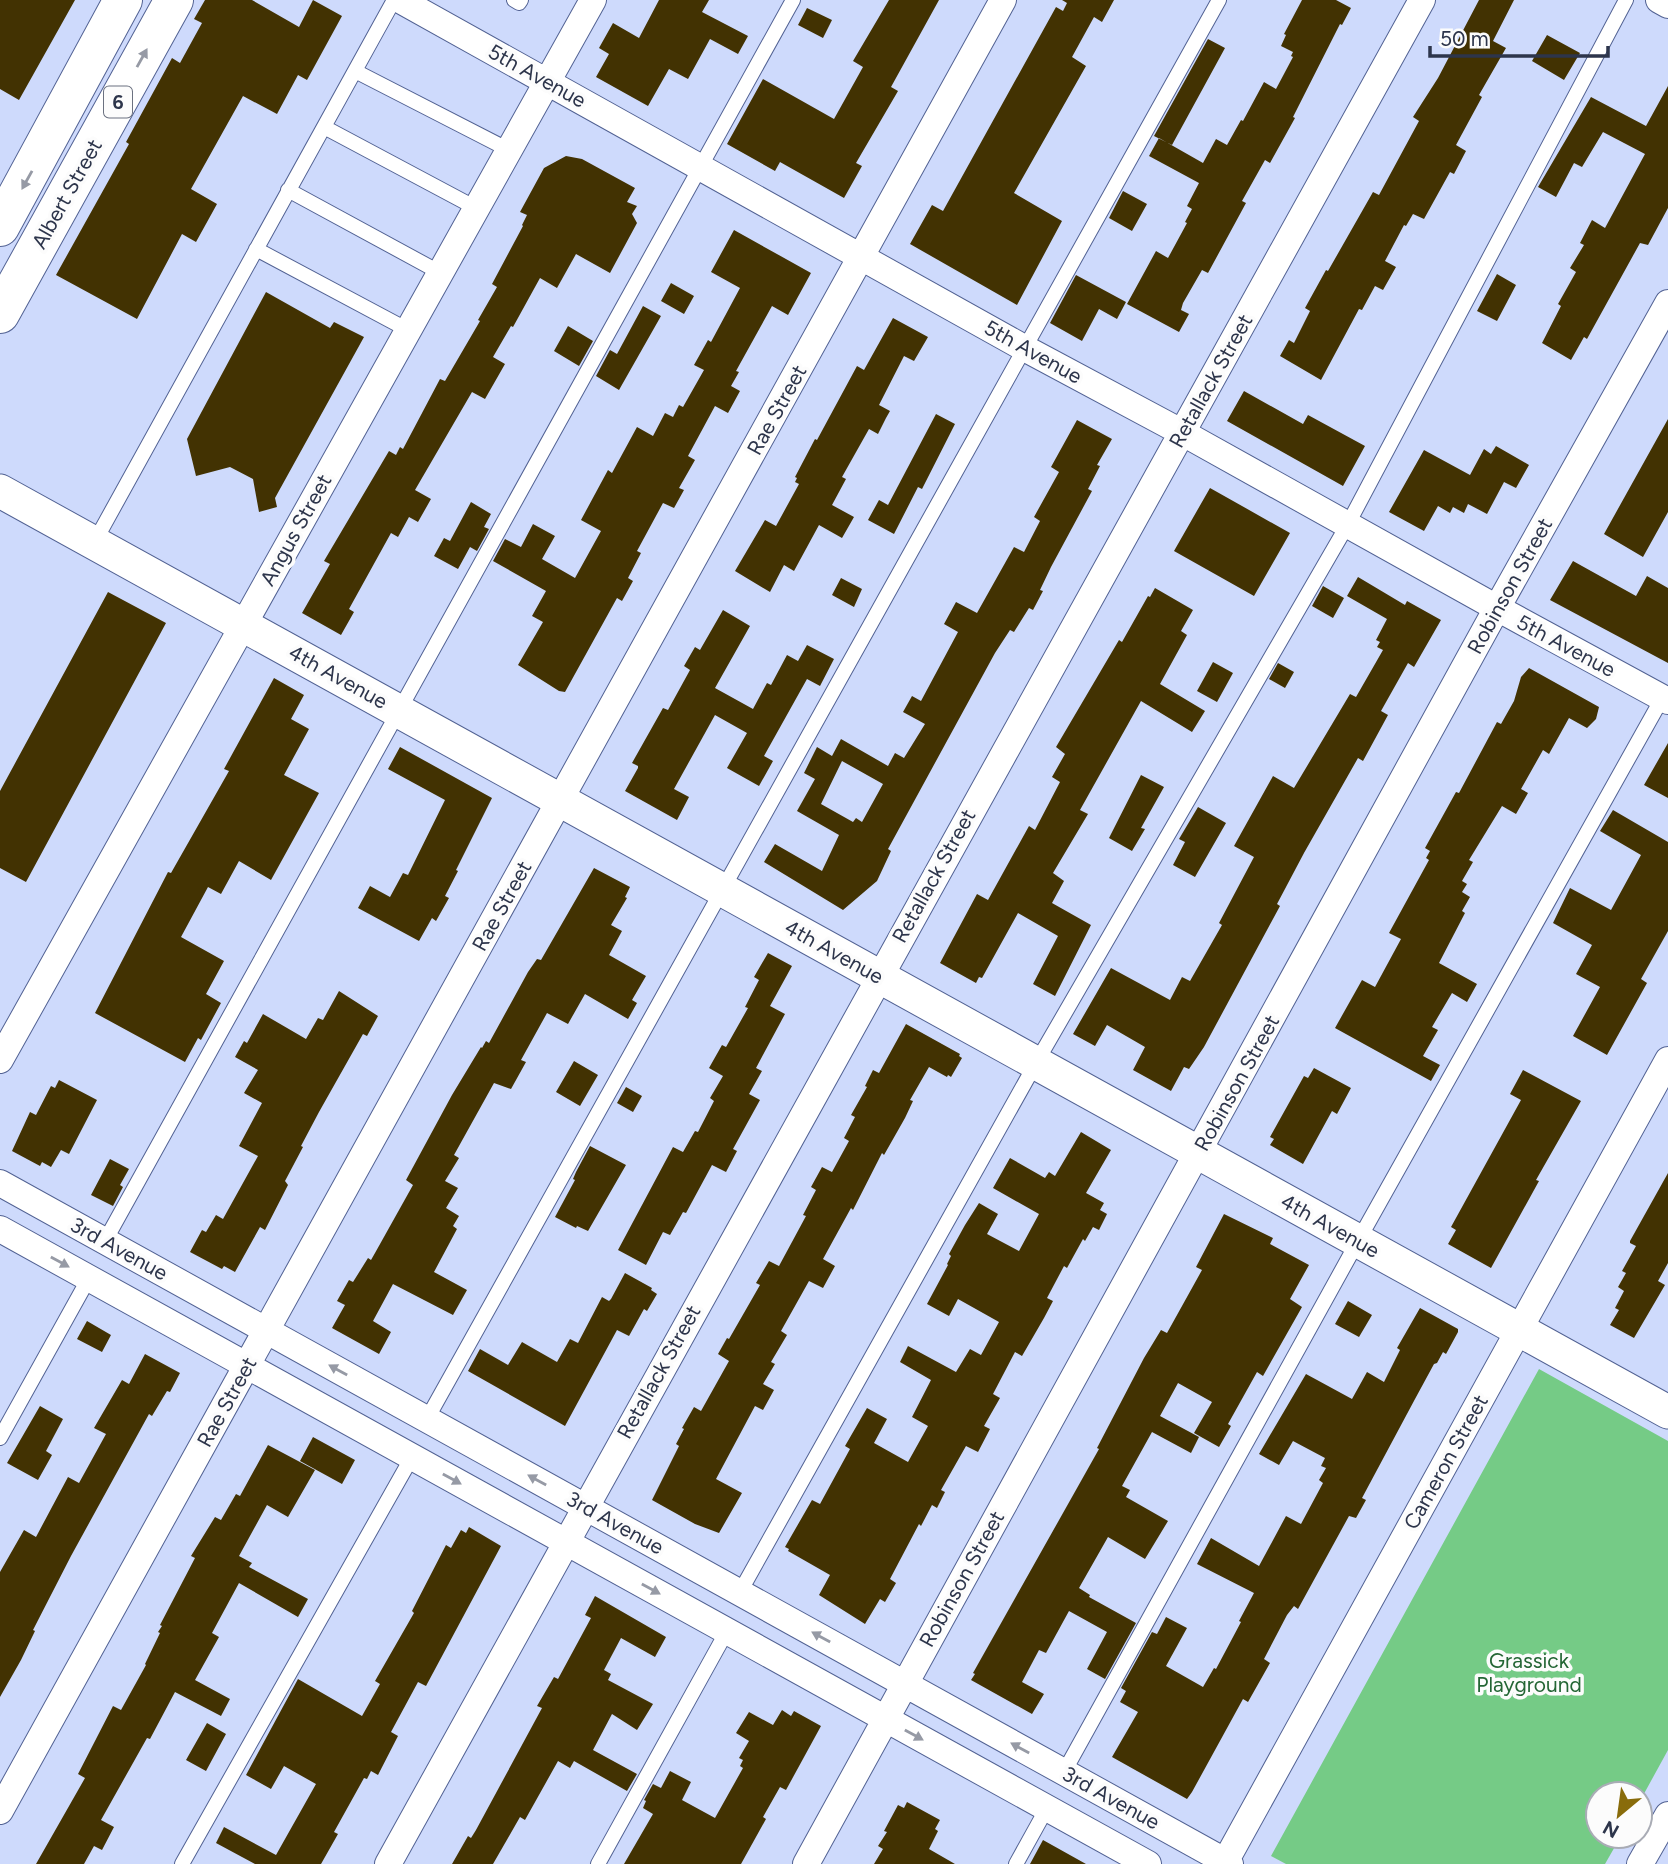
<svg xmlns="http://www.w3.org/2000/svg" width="1668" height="1864" font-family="Figtree,sans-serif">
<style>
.green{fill:#75cb86}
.building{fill:#423202;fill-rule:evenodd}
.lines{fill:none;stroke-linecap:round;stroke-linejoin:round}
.service-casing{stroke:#526293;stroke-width:16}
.minor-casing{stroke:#526293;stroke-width:28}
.tertiary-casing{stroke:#526293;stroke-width:35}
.primary-casing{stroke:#526293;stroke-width:40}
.service{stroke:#fff;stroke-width:14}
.minor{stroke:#fff;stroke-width:26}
.tertiary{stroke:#fff;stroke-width:33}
.primary{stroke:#fff;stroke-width:38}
.oneway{fill:#969aa5}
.labels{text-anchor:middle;stroke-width:7;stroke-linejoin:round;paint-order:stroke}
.shield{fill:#fcfcfc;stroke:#6b7180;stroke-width:2}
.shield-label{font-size:19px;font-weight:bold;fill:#2d354b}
.street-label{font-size:21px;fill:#2d354b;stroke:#fcfcfc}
.park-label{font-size:21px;fill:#246635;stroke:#fcfcfc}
</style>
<rect width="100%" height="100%" fill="#cedafc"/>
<path class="green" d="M1539 1369 1668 1441V1750L1640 1801V1794H1598V1836H1621L1605 1864H1286L1271 1856Z"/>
<path class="building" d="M0 0H75L19 100 0 89Z
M205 0H252L299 27 313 0 342 16 307 80 298 75 277 114 243 96 191 189 217 204 196 242 182 234 137 319 56 275 129 144 126 142 172 58 180 63 202 23 194 19Z
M659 0H709L702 12 748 36 738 54 710 39 688 79 669 69 648 106 596 77 609 54 599 48 613 23 639 38Z
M889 0H939L891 87 898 91 856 163 862 166 844 198 780 162 775 171 727 144 763 79 834 119 863 67 853 61Z
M1062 0H1114L1102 22 1094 17 1072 57 1086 66 1014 193 1062 221 1017 305 910 244 932 205 943 211 1056 7 1063 11 1067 3Z
M1302 0H1336L1351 8 1342 25 1340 24 1293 117 1295 118 1270 163 1265 160 1242 201 1246 203 1208 273 1202 270 1183 303 1181 310 1189 314 1179 332 1127 304 1156 251 1168 258 1187 223 1185 222 1192 209 1187 206 1199 183 1149 156 1159 138 1203 163 1216 139 1227 145 1241 120 1243 121 1264 82 1276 89 1293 57 1291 56 1293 52 1281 46 1286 35 1284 34Z
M1479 0H1514L1493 41 1506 48 1479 95 1482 97 1456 145 1466 151 1454 174 1450 172 1424 219 1413 214 1406 226 1404 225 1385 261 1396 267 1383 290 1375 286 1362 310 1359 309 1321 380 1280 356 1289 340 1294 343 1310 311 1305 308 1326 270 1328 271 1373 192 1379 195 1419 121 1413 117 1438 78Z
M807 8 832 20 823 38 798 25Z
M1547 35 1580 53 1564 80 1532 61Z
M1208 39 1225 48 1172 145 1154 136Z
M1668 86V208L1648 245 1640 243 1587 339 1584 337 1571 360 1542 343 1561 306 1558 304 1576 272 1570 268 1584 245 1580 243 1592 220 1605 228 1645 154 1603 132 1582 167 1574 163 1556 197 1538 187 1591 97 1646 126Z
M566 156 582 159 635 188 627 202 637 206 632 214 637 223 610 273 576 254 557 288 540 278 513 327 511 326 493 357 505 364 485 399 472 392 415 490 431 499 418 522 409 517 398 537 391 533 349 609 354 612 341 635 302 613 330 564 324 561 389 451 396 455 400 447 403 449 440 379 445 381 480 321 478 320 497 287 492 284 523 226 522 225 527 215 520 212 544 168Z
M1123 191 1147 204 1132 231 1109 218Z
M734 230 811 273 788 315 772 306 736 371 739 372 731 386 740 391 728 413 715 406 688 456 695 460 679 488 684 490 674 508 663 503 637 551 641 553 628 578 633 581 622 601 617 598 565 692 559 691 518 665 543 622 532 616 546 591 493 561 505 539 521 547 533 524 555 536 542 559 575 578 601 531 581 520 608 470 612 473 637 427 653 436 665 413 673 417 679 405 683 407 704 370 694 365 708 340 711 342 740 288 711 272Z
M1497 274 1516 285 1497 321 1477 311Z
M1076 275 1126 302 1117 319 1099 309 1082 341 1050 323Z
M671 283 694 296 684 314 661 301Z
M266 292 330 328 334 322 364 337 275 498 277 507 259 512 253 479 230 467 196 476 187 439Z
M643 306 661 316 619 390 596 376 610 350 617 354Z
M893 318 928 337 914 361 904 356 879 405 890 411 886 418 878 434 869 429 842 477 846 479 832 505 854 517 842 538 819 525 794 571 784 565 770 592 735 571 765 520 776 526 799 484 795 482 797 478 795 477 815 439 817 440 857 366 864 370Z
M568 326 593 341 579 366 554 351Z
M1244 391 1303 424 1308 415 1365 446 1343 486 1227 421Z
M936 414 955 424 922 489 918 487 894 534 868 520 879 500 888 505Z
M1668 419V512L1643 557 1604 534Z
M1077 420 1112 439 1097 465 1100 466 1088 489 1092 491 1051 567 1040 590 1043 591 1033 610 1029 608 1014 632 1010 630 995 653 888 849 891 851 877 881 843 910 764 862 775 844 822 871 839 835 797 811 815 779 804 773 817 747 832 756 841 739 888 766 895 753 904 758 925 724 903 712 912 696 921 701 958 632 944 624 956 602 977 613 1014 547 1024 552 1040 521 1034 517 1059 472 1051 467ZM842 761 883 784 862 822 856 818 853 822 821 804Z
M1496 446 1529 465 1516 488 1504 482 1487 514 1468 504 1464 513 1453 507 1450 513 1438 506 1424 531 1389 512 1424 450 1470 475 1484 449 1491 454Z
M1210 488 1290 533 1254 596 1174 551Z
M471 502 491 514 484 527 489 529 477 551 470 547 458 569 434 556 444 538 450 541Z
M1573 561 1636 596 1647 576 1668 588V663L1550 600Z
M1358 577 1405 605 1407 601 1441 620 1414 667 1408 663 1381 711 1388 715 1363 761 1358 758 1304 853 1277 904 1280 906 1204 1047 1189 1069 1184 1067 1171 1091 1133 1070 1145 1047 1107 1025 1095 1046 1073 1034 1111 968 1170 1000 1182 977 1190 981 1222 925 1219 923 1254 857 1234 846 1273 776 1294 788 1350 694 1356 697 1383 650 1377 647 1380 642 1376 640 1387 619 1347 596Z
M841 578 862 589 854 607 832 595Z
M1323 586 1344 598 1333 618 1312 606Z
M1155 588 1193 610 1181 631 1187 635 1160 684 1205 711 1192 732 1141 701 1080 810 1088 814 1053 873 1064 881 1052 903 1091 925 1055 996 1033 984 1058 936 1018 913 982 978 979 977 976 983 940 963 977 894 988 900 1029 826 1035 830 1060 782 1052 777 1065 754 1056 747 1119 640 1122 642 1148 596 1150 597Z
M108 592 166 623 26 882 0 868V791Z
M723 610 750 626 715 688 753 709 767 683 771 685 787 655 798 661 807 645 834 659 820 686 807 679 764 756 773 761 759 786 727 768 747 733 715 715 674 789 689 797 677 820 625 791 638 768V766L632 763 663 708 668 710 690 670 684 666 695 647 700 650Z
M1213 662 1233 673 1217 702 1197 691Z
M1278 663 1294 672 1285 688 1269 679Z
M1529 668 1599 707 1596 719 1587 728 1569 718 1549 754 1543 750 1521 789 1528 793 1516 814 1502 806 1469 860 1473 862 1462 881 1467 884 1462 892 1470 897 1462 911 1465 913 1439 963 1477 984 1467 1002 1452 993 1432 1027 1438 1030 1423 1056 1440 1065 1431 1081 1335 1028 1362 980 1375 987 1401 939 1389 933 1429 860 1426 858 1430 851 1425 848 1456 792 1459 793 1497 722 1501 724 1514 701 1521 677Z
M274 678 304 695 291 719 309 729 284 775 319 793 271 880 239 861 221 894 208 887 181 937 224 961 206 994 221 1003 201 1040 198 1038 185 1062 95 1013 168 872 171 873 229 771 224 769Z
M1668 743V798L1644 785Z
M400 747 492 798 456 870 458 871 445 896 449 898 436 921 432 918 419 941 358 908 370 886 390 897 403 873 408 875 445 800 388 769Z
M1141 775 1164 787 1141 828 1145 829 1132 851 1109 838Z
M1198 807 1226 823 1195 877 1173 865 1185 842 1179 839Z
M1613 810 1668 842V931L1641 979 1647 983 1607 1055 1573 1036 1600 987 1576 974 1592 945 1553 923 1570 888 1611 910 1641 855 1600 831Z
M594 868 630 887 625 897 627 898 611 925 622 931 609 955 646 976 632 1000 637 1003 628 1019 585 994 568 1024 547 1013 521 1060 526 1062 511 1089 494 1083 454 1155 459 1158 445 1181 458 1188 446 1208 459 1216 453 1226 457 1229 434 1272 467 1290 453 1315 393 1284 373 1321 391 1332 379 1354 332 1328 345 1305 337 1301 349 1280 353 1282 368 1258 371 1260 375 1253 413 1185 406 1180 452 1095 481 1047 482 1048 486 1041 489 1043 528 972 537 959 541 960Z
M768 953 792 966 770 1006 785 1014 756 1068 762 1071 749 1094 760 1100 733 1149 737 1151 726 1172 712 1165 686 1213 683 1212 670 1235 663 1232 646 1265 618 1250 673 1147 683 1152 695 1131 698 1132 714 1101 710 1098 723 1076 709 1068 722 1045 726 1047 748 1008 745 1007 759 980 754 977Z
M339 991 378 1016 367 1036 363 1034 319 1112 301 1146 303 1147 285 1181 288 1185 265 1230 260 1227 235 1272 224 1266 222 1269 190 1252 202 1230 206 1232 216 1215 223 1219 258 1156 239 1146 262 1103 244 1093 258 1070 235 1057 244 1041 247 1043 263 1014 306 1039 318 1018 323 1020Z
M906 1024 960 1054 959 1056 962 1058 951 1077 948 1075 947 1077 929 1067 910 1100 913 1101 905 1118 884 1155 882 1153 853 1210 851 1208 823 1259 835 1266 823 1288 809 1281 781 1331 787 1335 771 1362 775 1364 763 1384 774 1390 763 1410 755 1406 716 1479 742 1493 719 1533 695 1524 652 1500 679 1446 676 1444 684 1429 682 1428 694 1407 701 1411 729 1361 718 1354 727 1338 729 1339 760 1285 756 1283 769 1261 779 1266 806 1216 803 1215 816 1190 811 1187 822 1167 832 1172 849 1141 844 1138 855 1117 851 1115 867 1087 865 1086 873 1070 879 1073Z
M574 1061 598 1075 580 1106 556 1092Z
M1314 1068 1351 1088 1337 1114 1332 1111 1303 1164 1270 1145 1274 1139 1270 1137 1304 1076 1308 1078Z
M1523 1070 1581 1101 1536 1180 1539 1181 1491 1268 1448 1244 1456 1230 1451 1227 1521 1100 1510 1094Z
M59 1080 97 1100 69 1154 61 1150 51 1167 42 1162 40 1166 12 1151 30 1112 36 1115 51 1086 55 1088Z
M626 1087 642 1096 633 1112 617 1103Z
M1081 1132 1111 1150 1086 1193 1104 1203 1100 1210 1107 1214 1099 1230 1093 1227 1085 1241 1083 1239 1067 1268 1064 1266 1047 1298 1053 1301 1044 1318 1022 1356 1015 1352 993 1394 1000 1398 984 1426 990 1429 978 1452 966 1446 941 1490 945 1492 937 1508 932 1505 921 1526 919 1524 890 1579 896 1583 885 1602 880 1599 865 1624 819 1595 830 1575 788 1551 789 1549 785 1547 812 1500 820 1504 850 1449 845 1446 867 1408 887 1419 874 1443 908 1462 928 1426 912 1417 931 1380 900 1362 908 1346 956 1372 970 1349 981 1355 999 1322 958 1299 949 1316 927 1304 948 1265 947 1264 951 1256 949 1254 965 1225 979 1203 998 1214 987 1234 1019 1251 1039 1214 993 1188 1010 1158 1045 1178 1049 1172 1055 1176Z
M590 1146 626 1165 588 1231 577 1226 576 1228 555 1217 575 1180 573 1179 576 1172Z
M110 1159 129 1169 120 1185 123 1187 113 1206 91 1195Z
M1668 1173V1263L1658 1281 1665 1285 1634 1338 1610 1325 1619 1310 1615 1308 1624 1291 1618 1287 1626 1273 1622 1271 1636 1246 1630 1243V1241Z
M1224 1214 1273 1238 1270 1244 1309 1265 1290 1299 1302 1307 1263 1376 1257 1372 1228 1424 1231 1426 1219 1447 1194 1433 1212 1402 1178 1383 1160 1416 1199 1437 1191 1453 1152 1432 1122 1486 1130 1490 1126 1497 1168 1521 1145 1559 1108 1537 1079 1588 1090 1595 1089 1597 1136 1623 1105 1679 1087 1669 1107 1632 1069 1611 1046 1653 1039 1650 1022 1682 1044 1694 1032 1714 971 1680 975 1674 973 1673 1099 1449 1097 1448 1144 1358 1161 1330 1167 1333 1202 1270 1196 1267Z
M625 1273 652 1288 651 1290 657 1294 647 1311 644 1309 629 1336 617 1330 565 1426 468 1371 480 1349 508 1365 522 1342 557 1362 570 1339 578 1343 602 1297 609 1301 611 1299Z
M1348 1301 1372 1315 1359 1337 1335 1324Z
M1420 1308 1458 1329V1332L1446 1354 1443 1352 1437 1363 1434 1364 1415 1399 1362 1498 1366 1500 1356 1518 1349 1516 1298 1609 1294 1606 1287 1615 1264 1659 1270 1663 1248 1702 1243 1699 1192 1792 1187 1799 1112 1757 1138 1712 1120 1702 1126 1691 1121 1688 1152 1632 1157 1634 1166 1617 1187 1628 1166 1666 1203 1687 1214 1668 1216 1669 1241 1622 1239 1621 1254 1593 1197 1564 1211 1538 1259 1566 1286 1516 1301 1524 1323 1483 1319 1480 1326 1468 1321 1466 1325 1458 1293 1441 1279 1465 1259 1454 1306 1374 1352 1399 1367 1372 1384 1382 1400 1350 1397 1348Z
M87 1321 111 1335 102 1352 77 1339Z
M145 1354 180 1373 170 1392 167 1391 152 1416 149 1414 71 1556 33 1630 35 1631 21 1660 0 1697V1572L24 1530 36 1537 68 1477 79 1483 106 1434 94 1428 122 1380 129 1384Z
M40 1406 63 1419 46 1451 52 1455 38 1480 7 1463Z
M313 1437 355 1460 342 1484 300 1461Z
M268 1445 315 1470 288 1517 267 1505 239 1556 252 1563 249 1567 308 1599 298 1617 239 1583 212 1633 219 1637 195 1680 230 1699 221 1716 175 1692 150 1739 147 1738 101 1820 114 1827 102 1850 94 1846 84 1864H36L85 1778 78 1774 113 1706 121 1710 146 1665 145 1664 160 1633 158 1632 162 1626 160 1625 195 1558 191 1556 215 1517 221 1520 236 1494 240 1496Z
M469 1527 501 1546 426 1686 418 1682 391 1732 398 1736 378 1775 371 1771 367 1779 364 1778 334 1832 338 1834 321 1864H255L216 1843 224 1827 276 1855 316 1784 284 1766 271 1789 246 1775 298 1679 362 1716 380 1684 375 1681 414 1613 412 1611 446 1545 451 1548 461 1530 466 1533Z
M595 1596 666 1637 655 1657 621 1638 604 1670 611 1674 608 1680 653 1704 637 1730 612 1714 593 1750 637 1774 627 1791 574 1761 570 1768 558 1761 525 1820 520 1817 493 1864H452L468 1836 471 1838 476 1830 542 1708 537 1706 554 1677 558 1679 591 1618 585 1615Z
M782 1710 791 1716 794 1711 821 1726 786 1790 780 1787 763 1817 766 1819 741 1864H624L653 1814 643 1808 646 1801 644 1800 653 1784 661 1788 670 1771 691 1782 682 1800 715 1818 743 1768 740 1766 743 1760 739 1758 749 1741 736 1733 749 1712 773 1725Z
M207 1723 226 1734 206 1771 186 1760Z
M907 1802 940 1820 935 1829 938 1831 929 1849 955 1864H874L883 1849 878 1846 887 1832 884 1831 898 1805 904 1808Z
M1043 1840 1086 1864H1030Z"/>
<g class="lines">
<defs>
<path id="service" d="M514 0 519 3 521 0
M355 71 509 150
M324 127 476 208
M288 190 439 272
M256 249 408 330
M94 543 394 0
M105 1241 793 0
M427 1419 1219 0
M0 1438 89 1278
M740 1592 1036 1063 1348 524 1626 0
M1064 1772 1358 1241 1664 695
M182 1864 412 1457
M598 1864 727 1631
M1016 1864 1047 1808"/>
<path id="minor" d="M400 0 1026 349 1183 433 1497 608 1668 701
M1659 0 1668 5
M0 1060 593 0
M0 1183 1230 1864
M0 1229 1148 1864
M0 1811 1003 0
M388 1864C730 1241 1079 622 1422 0
M806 1864 1497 608 1668 303
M1224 1864 1668 1060
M1640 1864 1668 1815"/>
<path id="tertiary" d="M0 491 1668 1412"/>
<path id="primary" d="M0 227 123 0
M0 314 174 0"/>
</defs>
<use href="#service" class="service-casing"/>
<use href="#minor" class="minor-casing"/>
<use href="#tertiary" class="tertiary-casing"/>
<use href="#primary" class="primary-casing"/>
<use href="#service" class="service"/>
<use href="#minor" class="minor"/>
<use href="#tertiary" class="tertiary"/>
<use href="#primary" class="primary"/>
</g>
<defs><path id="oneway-solid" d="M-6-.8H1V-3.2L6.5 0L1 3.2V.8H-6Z" transform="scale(1.75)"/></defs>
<g class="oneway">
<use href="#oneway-solid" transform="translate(142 58) rotate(-61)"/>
<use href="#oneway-solid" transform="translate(27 180) rotate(119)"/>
<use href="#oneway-solid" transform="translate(60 1262) rotate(29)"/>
<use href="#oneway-solid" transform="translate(338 1370) rotate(-151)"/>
<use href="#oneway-solid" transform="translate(452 1479) rotate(29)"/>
<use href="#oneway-solid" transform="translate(537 1480) rotate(-151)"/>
<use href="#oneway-solid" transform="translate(651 1589) rotate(29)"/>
<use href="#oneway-solid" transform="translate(821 1637) rotate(-151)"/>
<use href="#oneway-solid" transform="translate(914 1735) rotate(29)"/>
<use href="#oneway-solid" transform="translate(1020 1748) rotate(-151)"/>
</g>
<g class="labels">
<rect class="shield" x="104" y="86.5" width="28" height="31" rx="5"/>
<g class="shield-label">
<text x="118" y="109">6</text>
</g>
<g class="street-label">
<text transform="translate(537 76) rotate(29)" y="7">5th Avenue</text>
<text transform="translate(67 194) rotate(-61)" y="7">Albert Street</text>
<text transform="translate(1033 352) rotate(29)" y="7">5th Avenue</text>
<text transform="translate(1211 381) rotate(-61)" y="7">Retallack Street</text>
<text transform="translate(777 410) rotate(-61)" y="7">Rae Street</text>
<text transform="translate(296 530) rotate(-61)" y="7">Angus Street</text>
<text transform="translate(1510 586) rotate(-61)" y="7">Robinson Street</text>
<text transform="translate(1566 646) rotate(28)" y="7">5th Avenue</text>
<text transform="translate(338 677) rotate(29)" y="7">4th Avenue</text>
<text transform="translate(934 876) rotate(-61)" y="7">Retallack Street</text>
<text transform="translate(502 906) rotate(-61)" y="7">Rae Street</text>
<text transform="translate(834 952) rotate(29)" y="7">4th Avenue</text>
<text transform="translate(1237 1083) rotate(-61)" y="7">Robinson Street</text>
<text transform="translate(1330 1226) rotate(29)" y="7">4th Avenue</text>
<text transform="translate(119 1249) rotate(29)" y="7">3rd Avenue</text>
<text transform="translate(659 1372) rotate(-61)" y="7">Retallack Street</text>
<text transform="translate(227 1402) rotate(-61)" y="7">Rae Street</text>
<text transform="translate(1446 1462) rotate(-61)" y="7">Cameron Street</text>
<text transform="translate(615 1523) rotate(29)" y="7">3rd Avenue</text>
<text transform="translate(962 1579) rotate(-61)" y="7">Robinson Street</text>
<text transform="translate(1111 1798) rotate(29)" y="7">3rd Avenue</text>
</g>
<g class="park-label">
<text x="1529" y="1668">Grassick<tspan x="1529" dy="24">Playground</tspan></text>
</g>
</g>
<g transform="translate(1619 1815) rotate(209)"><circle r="33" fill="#fcfcfc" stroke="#a9acb5" stroke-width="2"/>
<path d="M0-5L12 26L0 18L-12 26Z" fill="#896c0b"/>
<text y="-10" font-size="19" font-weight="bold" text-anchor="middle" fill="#2d354b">N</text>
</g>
<path d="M1430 46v10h178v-10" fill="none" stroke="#2d354b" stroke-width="3.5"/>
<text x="1440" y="46" font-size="21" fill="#2d354b" stroke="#fcfcfc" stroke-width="5" paint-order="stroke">50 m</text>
</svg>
